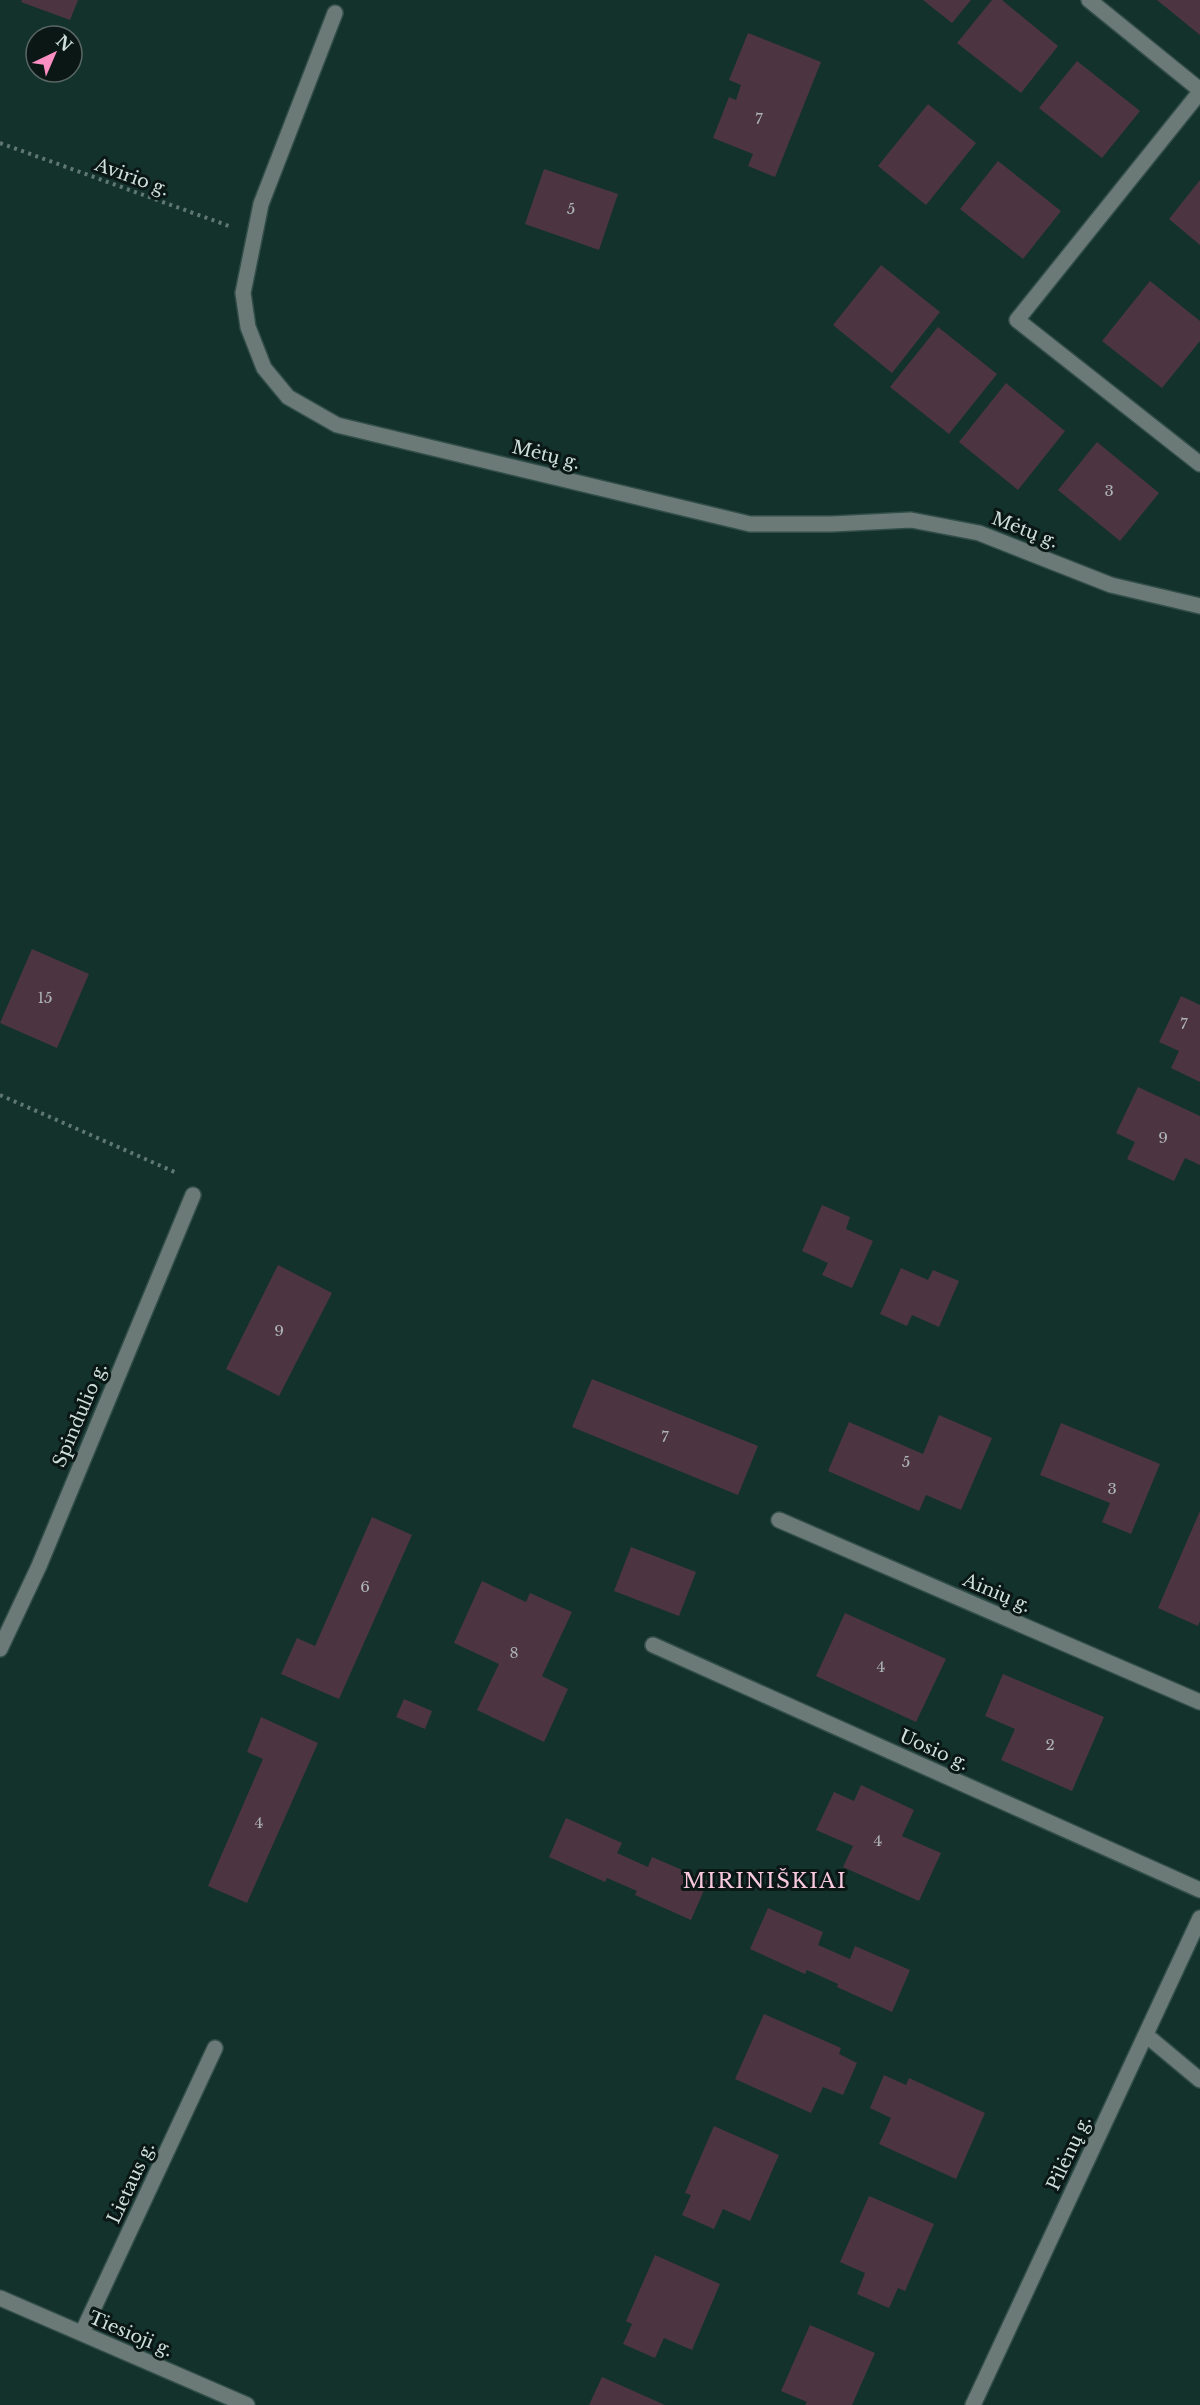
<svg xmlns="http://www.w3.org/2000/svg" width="1200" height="2405" font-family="'Libre Baskerville',serif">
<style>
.building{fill:#4c3540}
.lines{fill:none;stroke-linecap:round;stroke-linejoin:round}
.minor-casing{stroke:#324e48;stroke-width:18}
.path{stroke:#5f7873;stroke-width:4;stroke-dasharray:3 4.5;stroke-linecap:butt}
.minor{stroke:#6c7a77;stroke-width:15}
.labels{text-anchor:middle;stroke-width:6;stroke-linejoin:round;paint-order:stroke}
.number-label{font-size:15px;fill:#aeb4b4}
.street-label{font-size:18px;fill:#cedfdb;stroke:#0b1714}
.quarter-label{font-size:21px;letter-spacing:1.5px;fill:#f8c9de;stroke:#0b1714}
</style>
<rect width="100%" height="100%" fill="#14322c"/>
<path class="building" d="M22 0H78L70 20 21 2Z
M923 0H971L952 23Z
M992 0H1002L1058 46 1021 93 957 43Z
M1157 0H1200V35Z
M748 33 821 62 775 177 748 166 753 154 713 138 729 97 736 100 741 85 729 80Z
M1077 61 1140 111 1102 158 1039 108Z
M928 104 976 143 926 205 878 166Z
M998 161 1061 211 1023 259 960 209Z
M544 169 618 194 599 250 525 224Z
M1200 180V245L1169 219Z
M881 265 940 312 892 373 833 325Z
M1150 281 1200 321V341L1162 388 1102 341Z
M938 327 997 374 949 434 890 387Z
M1006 383 1065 431 1018 490 959 442Z
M1097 442 1159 493 1120 541 1058 490Z
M32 949 89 974 57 1048 0 1023Z
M1181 996 1200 1005V1082L1171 1068 1179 1051 1159 1042Z
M1138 1087 1200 1116V1165L1185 1158 1174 1181 1127 1159 1135 1142 1116 1133Z
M822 1205 850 1217 846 1229 873 1241 852 1288 822 1275 828 1263 802 1251Z
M278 1265 332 1293 279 1396 226 1369Z
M901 1268 928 1280 933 1270 959 1281 939 1327 912 1315 907 1326 880 1314Z
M592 1379 758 1446 738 1495 572 1427Z
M939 1415 992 1438 961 1510 926 1495 919 1511 828 1471 849 1422 923 1454Z
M1061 1423 1160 1464 1131 1534 1102 1522 1110 1503 1040 1475Z
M1200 1511V1621L1198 1626 1158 1608Z
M372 1517 412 1535 339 1699 281 1674 297 1638 315 1646Z
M631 1547 696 1572 679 1616 614 1591Z
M482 1581 526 1602 530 1593 572 1612 542 1676 568 1689 544 1742 477 1710 499 1664 454 1643Z
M845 1613 946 1659 916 1722 816 1676Z
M1003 1674 1104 1717 1072 1791 1001 1760 1015 1729 985 1716Z
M404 1699 432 1711 425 1729 396 1717Z
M261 1717 318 1743 247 1903 208 1886 263 1759 247 1752Z
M861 1785 914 1810 902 1836 941 1853 919 1901 843 1867 853 1846 816 1830 834 1792 854 1801Z
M566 1818 622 1843 617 1853 648 1867 652 1857 708 1881 691 1920 635 1895 637 1891 607 1878 605 1882 549 1857Z
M768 1908 823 1932 818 1945 850 1959 855 1946 910 1970 892 2012 837 1987 838 1984 807 1970 805 1974 750 1949Z
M764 2014 841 2048 839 2054 857 2063 843 2095 823 2087 811 2113 735 2079Z
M884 2075 906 2085 909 2078 985 2113 956 2179 879 2144 891 2118 870 2108Z
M714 2126 779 2155 750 2221 723 2209 714 2229 682 2215 691 2195 685 2193Z
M869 2196 934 2224 905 2291 898 2288 889 2308 857 2294 865 2273 840 2262Z
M655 2255 720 2284 692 2350 664 2338 655 2358 623 2344 632 2324 626 2321Z
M810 2325 875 2353 852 2405H805L807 2402 781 2391Z
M602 2377 665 2405H589Z"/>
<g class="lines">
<defs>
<path id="minor" d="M1089 0 1200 90
M335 13 261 204 243 293 248 327 264 368 288 397 337 425 750 524H832L911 520 979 533 1111 585 1200 606
M1200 92 1017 320 1200 464
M779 1520 1200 1702
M653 1645 1200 1890
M0 1649 39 1566 193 1195
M1146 2035 1200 2080
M0 2298 247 2405
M82 2333 215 2048
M973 2405 1200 1918"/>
</defs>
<use href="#minor" class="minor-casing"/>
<path class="path" d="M0 143 229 226
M0 1095 177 1173"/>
<use href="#minor" class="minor"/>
</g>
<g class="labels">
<g class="number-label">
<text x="759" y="124">7</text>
<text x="571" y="214">5</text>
<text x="1109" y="496">3</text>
<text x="45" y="1003">15</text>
<text x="1184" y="1029">7</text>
<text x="1163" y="1143">9</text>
<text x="279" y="1336">9</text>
<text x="665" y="1442">7</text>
<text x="906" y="1467">5</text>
<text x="1112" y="1494">3</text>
<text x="365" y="1592">6</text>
<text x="514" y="1658">8</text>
<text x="881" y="1672">4</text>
<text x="1050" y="1750">2</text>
<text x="259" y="1828">4</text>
<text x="878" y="1846">4</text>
</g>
<g class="street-label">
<text transform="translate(132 177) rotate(20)" y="6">Avirio g.</text>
<text transform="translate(546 455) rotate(14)" y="6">Mėtų g.</text>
<text transform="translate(1025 530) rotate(21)" y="6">Mėtų g.</text>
<text transform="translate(80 1415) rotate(-67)" y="6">Spindulio g.</text>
<text transform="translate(997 1593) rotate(23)" y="6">Ainių g.</text>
<text transform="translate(934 1750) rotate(24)" y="6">Uosio g.</text>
<text transform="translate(1069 2153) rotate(-65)" y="6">Pilėnų g.</text>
<text transform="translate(131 2183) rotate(-65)" y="6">Lietaus g.</text>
<text transform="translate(131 2334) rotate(23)" y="6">Tiesioji g.</text>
</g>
<g class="quarter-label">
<text x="765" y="1888">MIRINIŠKIAI</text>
</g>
</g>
<g transform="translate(54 54) rotate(44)"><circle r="28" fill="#0b1714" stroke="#596764" stroke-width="1.5"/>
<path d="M0-4.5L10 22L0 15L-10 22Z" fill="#fb8fc4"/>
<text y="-9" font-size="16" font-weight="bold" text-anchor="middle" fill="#cedfdb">N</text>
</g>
</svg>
